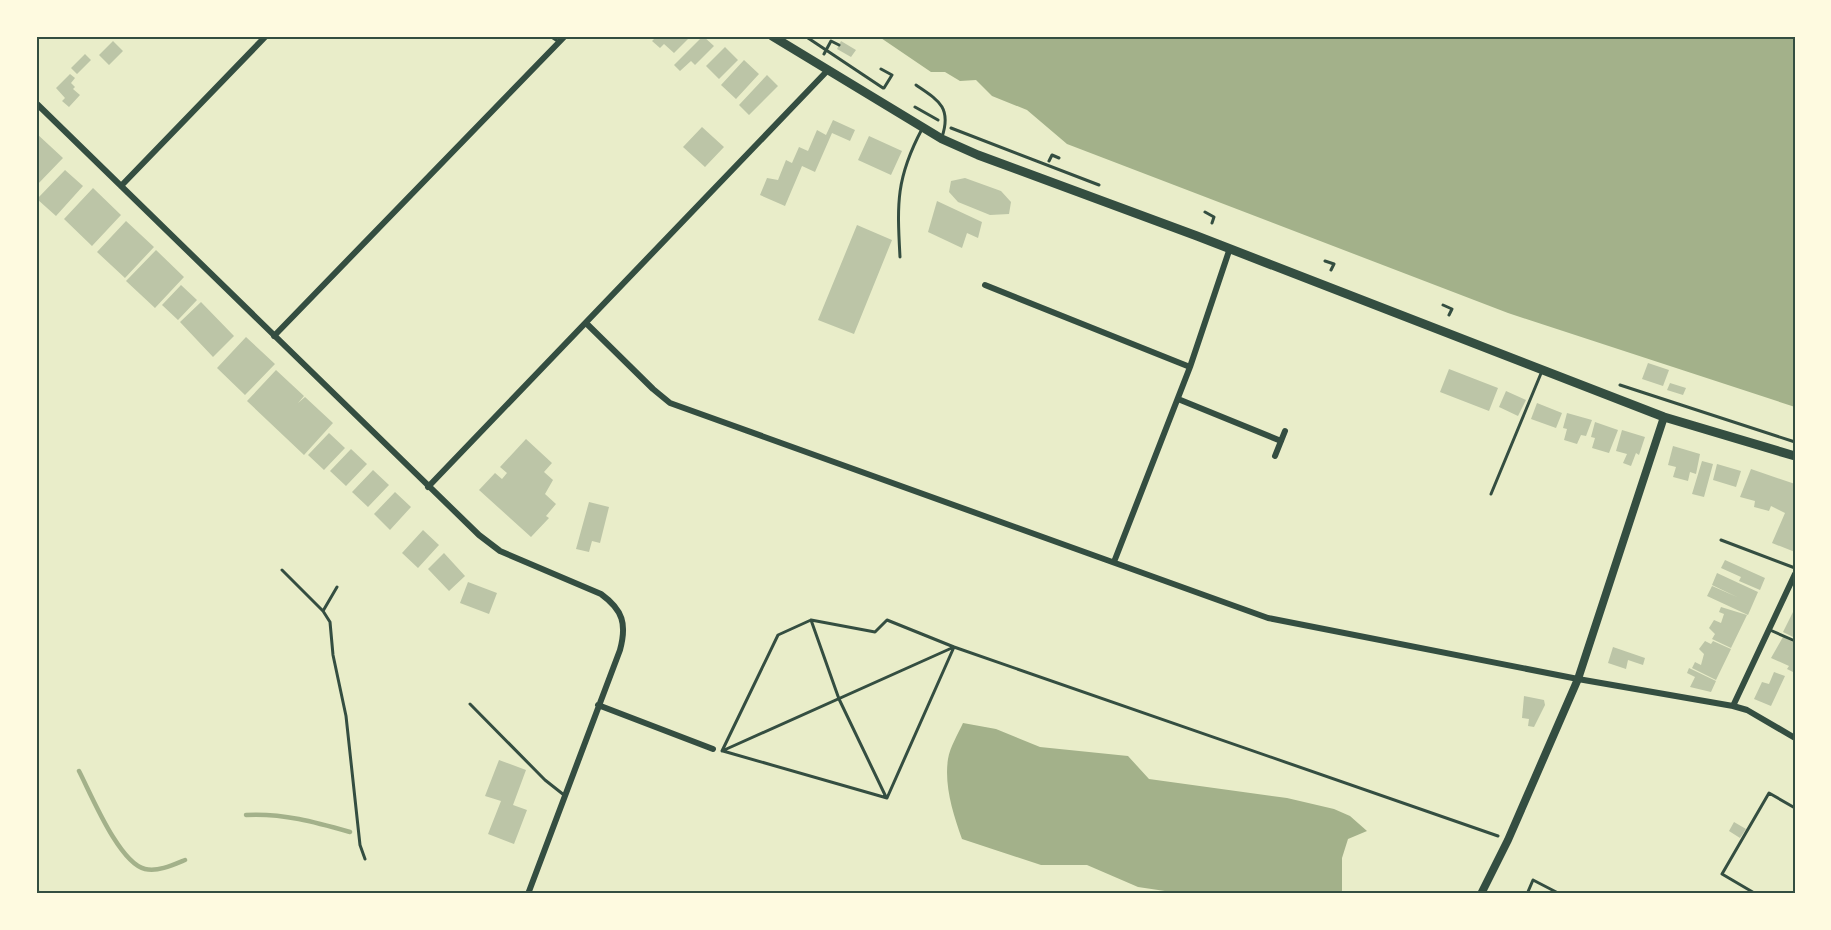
<svg xmlns="http://www.w3.org/2000/svg" width="1831" height="930" font-family="'Exo 2',sans-serif">
<style>
.water{fill:#a3b18a}
.lines{fill:none;stroke-linecap:round;stroke-linejoin:round}
.stream{stroke:#a3b18a;stroke-width:4.5}
.building{fill:#bcc5a7}
.path{stroke:#344e41;stroke-width:3}
.service{stroke:#344e41;stroke-width:3}
.minor{stroke:#344e41;stroke-width:6}
.tertiary{stroke:#344e41;stroke-width:8}
.secondary{stroke:#344e41;stroke-width:9}
.neatline{fill:none;stroke:#344e41;stroke-width:2}
</style>
<rect width="100%" height="100%" fill="#e9edc9"/>
<path class="water" d="M878 36H1795V407L1508 313 1067 144 1027 110 992 96 976 80 960 81 945 72H931Z
M963 723 996 729 1040 747 1128 756 1149 779 1287 798 1334 809 1350 816 1367 831 1348 839 1342 858V894H1185L1138 887 1087 865H1041L962 839C953 814 944 785 948 759 950 747 958 734 963 723Z"/>
<g class="lines">
<path class="stream" d="M79 771C91 794 119 863 145 869 158 872 173 865 185 860
M246 815C283 813 315 822 350 832
M36 890 39 894"/>
</g>
<path class="building" d="M657 36H691L674 53 664 44 660 48 652 41Z
M703 36 714 46 695 65 691 61 680 71 674 65Z
M113 41 123 51 109 65 99 55Z
M841 41 856 50 851 57 837 49Z
M725 47 738 60 719 79 706 66Z
M85 54 91 60 77 74 71 68Z
M744 60 759 74 736 99 721 85Z
M70 74 75 78 71 83 75 87 73 89 80 95 69 107 62 101 65 98 56 88Z
M767 75 778 86 749 115 739 105Z
M833 120 855 130 850 141 832 133 815 172 802 166 785 206 760 195 767 178 778 180 786 160 792 163 799 147 808 151 817 130 826 135Z
M702 127 724 147 705 167 683 147Z
M36 133 63 158 36 186Z
M869 136 902 151 891 175 858 160Z
M65 170 83 186 56 216 37 199Z
M965 178 1001 191 1011 202 1009 214 990 215 958 202 949 192 951 181Z
M93 188 121 215 92 246 64 219Z
M937 201 982 222 978 238 967 233 962 248 928 232Z
M126 221 154 247 125 278 97 252Z
M857 225 892 240 854 334 818 320Z
M156 250 184 277 155 308 126 281Z
M181 285 197 300 178 320 162 305Z
M201 302 234 336 213 357 180 322Z
M246 337 275 364 245 395 217 368Z
M1648 363 1669 370 1663 386 1642 379Z
M1449 369 1498 388 1489 411 1440 392Z
M276 370 304 396 298 403 305 397 333 423 304 455 247 401Z
M1670 383 1686 388 1683 395 1667 390Z
M1506 391 1526 400 1518 416 1499 407Z
M1537 403 1562 413 1556 428 1531 419Z
M1567 413 1592 420 1586 436 1581 435 1577 444 1564 440 1567 429 1563 428Z
M1595 422 1618 430 1609 453 1592 448 1595 438 1591 437Z
M1622 430 1645 437 1639 455 1636 453 1631 466 1623 463 1627 454 1616 451Z
M329 433 345 448 324 470 308 455Z
M526 439 552 463 544 472 553 480 545 494 556 504 546 516 549 518 531 537 479 490 495 473 502 479 507 473 500 467Z
M1673 446 1700 454 1696 474 1690 472 1688 481 1673 477 1676 467 1668 465Z
M351 449 367 464 346 486 330 471Z
M1702 461 1713 464 1704 497 1692 494Z
M1717 464 1741 471 1736 487 1713 480Z
M1751 469 1795 484V552L1772 543 1785 513 1771 506 1769 511 1754 507 1755 501 1740 497Z
M373 470 389 485 368 507 352 492Z
M395 492 411 507 390 530 374 514Z
M589 502 609 507 600 543 592 541 589 552 576 549Z
M423 530 439 545 418 568 402 553Z
M444 553 465 576 449 591 428 569Z
M1725 560 1765 578 1760 590 1739 581 1741 577 1721 568Z
M1717 573 1758 592 1748 615 1707 596 1712 586 1737 597 1712 585Z
M468 582 497 593 489 614 460 603Z
M1721 607 1747 615 1731 648 1712 639 1715 634 1709 628 1714 620 1721 623 1724 614 1719 612Z
M1795 608V638L1783 632Z
M1783 637 1795 643V673L1787 669 1789 666 1771 658Z
M1705 641 1711 644 1713 641 1731 649 1716 680 1692 668 1695 662 1701 665 1704 654 1699 649Z
M1613 647 1645 658 1643 665 1628 660 1626 669 1608 663Z
M1689 668 1716 681 1711 692 1690 687 1695 677 1687 673Z
M1774 672 1785 676 1771 706 1754 699 1762 682 1769 684Z
M1524 696 1544 700 1545 705 1534 727 1528 726 1529 719 1522 718Z
M499 760 526 770 513 805 527 810 514 844 488 834 501 801 485 796Z
M1734 822 1746 829 1740 838 1729 831Z"/>
<g class="lines">
<path class="path" d="M805 36 883 88
M824 54 831 41 839 45
M881 69 892 75 884 88
M915 107 938 120
M951 128 1099 185
M1049 161 1052 155 1059 158
M1205 212 1214 217 1212 223
M1325 261 1334 264 1331 270
M1443 305 1452 309 1449 315
M1620 385 1795 442
M282 570 323 611 330 622 333 655 346 716 360 845 365 859
M323 611 337 587
M811 620 875 632 887 620 954 647 722 751 778 635Z
M811 620 839 699 886 797
M723 751 887 798 954 647 1498 836
M1527 894 1533 880 1560 894
M1756 894 1722 874 1769 793 1795 808"/>
<path class="service" d="M550 36 559 42
M916 85C938 100 952 107 942 137
M900 257C897 203 896 178 922 129
M1491 494 1542 371
M1721 540 1795 568
M1770 630 1795 641
M470 704 545 780 564 795"/>
<path class="minor" d="M36 103 479 535 500 551 601 594C623 610 627 624 620 650L528 894
M121 186 266 36
M985 285 1190 367
M586 323 653 389 670 403 1268 618 1578 679 1733 706 1747 710 1795 738
M274 336 565 36
M1178 399 1281 441
M1275 456 1285 431
M428 487 828 70
M1114 562 1190 367 1230 248
M598 705 713 749
M1733 706 1795 574"/>
<path class="tertiary" d="M1481 894 1508 840 1578 679 1664 417"/>
<path class="secondary" d="M772 36 942 139 978 155 1197 236 1664 417 1795 456"/>
</g>
<rect width="1831" height="930" fill="none" stroke="#fefae0" stroke-width="75"/>
<rect x="38" y="38" width="1756" height="854" class="neatline"/>
</svg>
